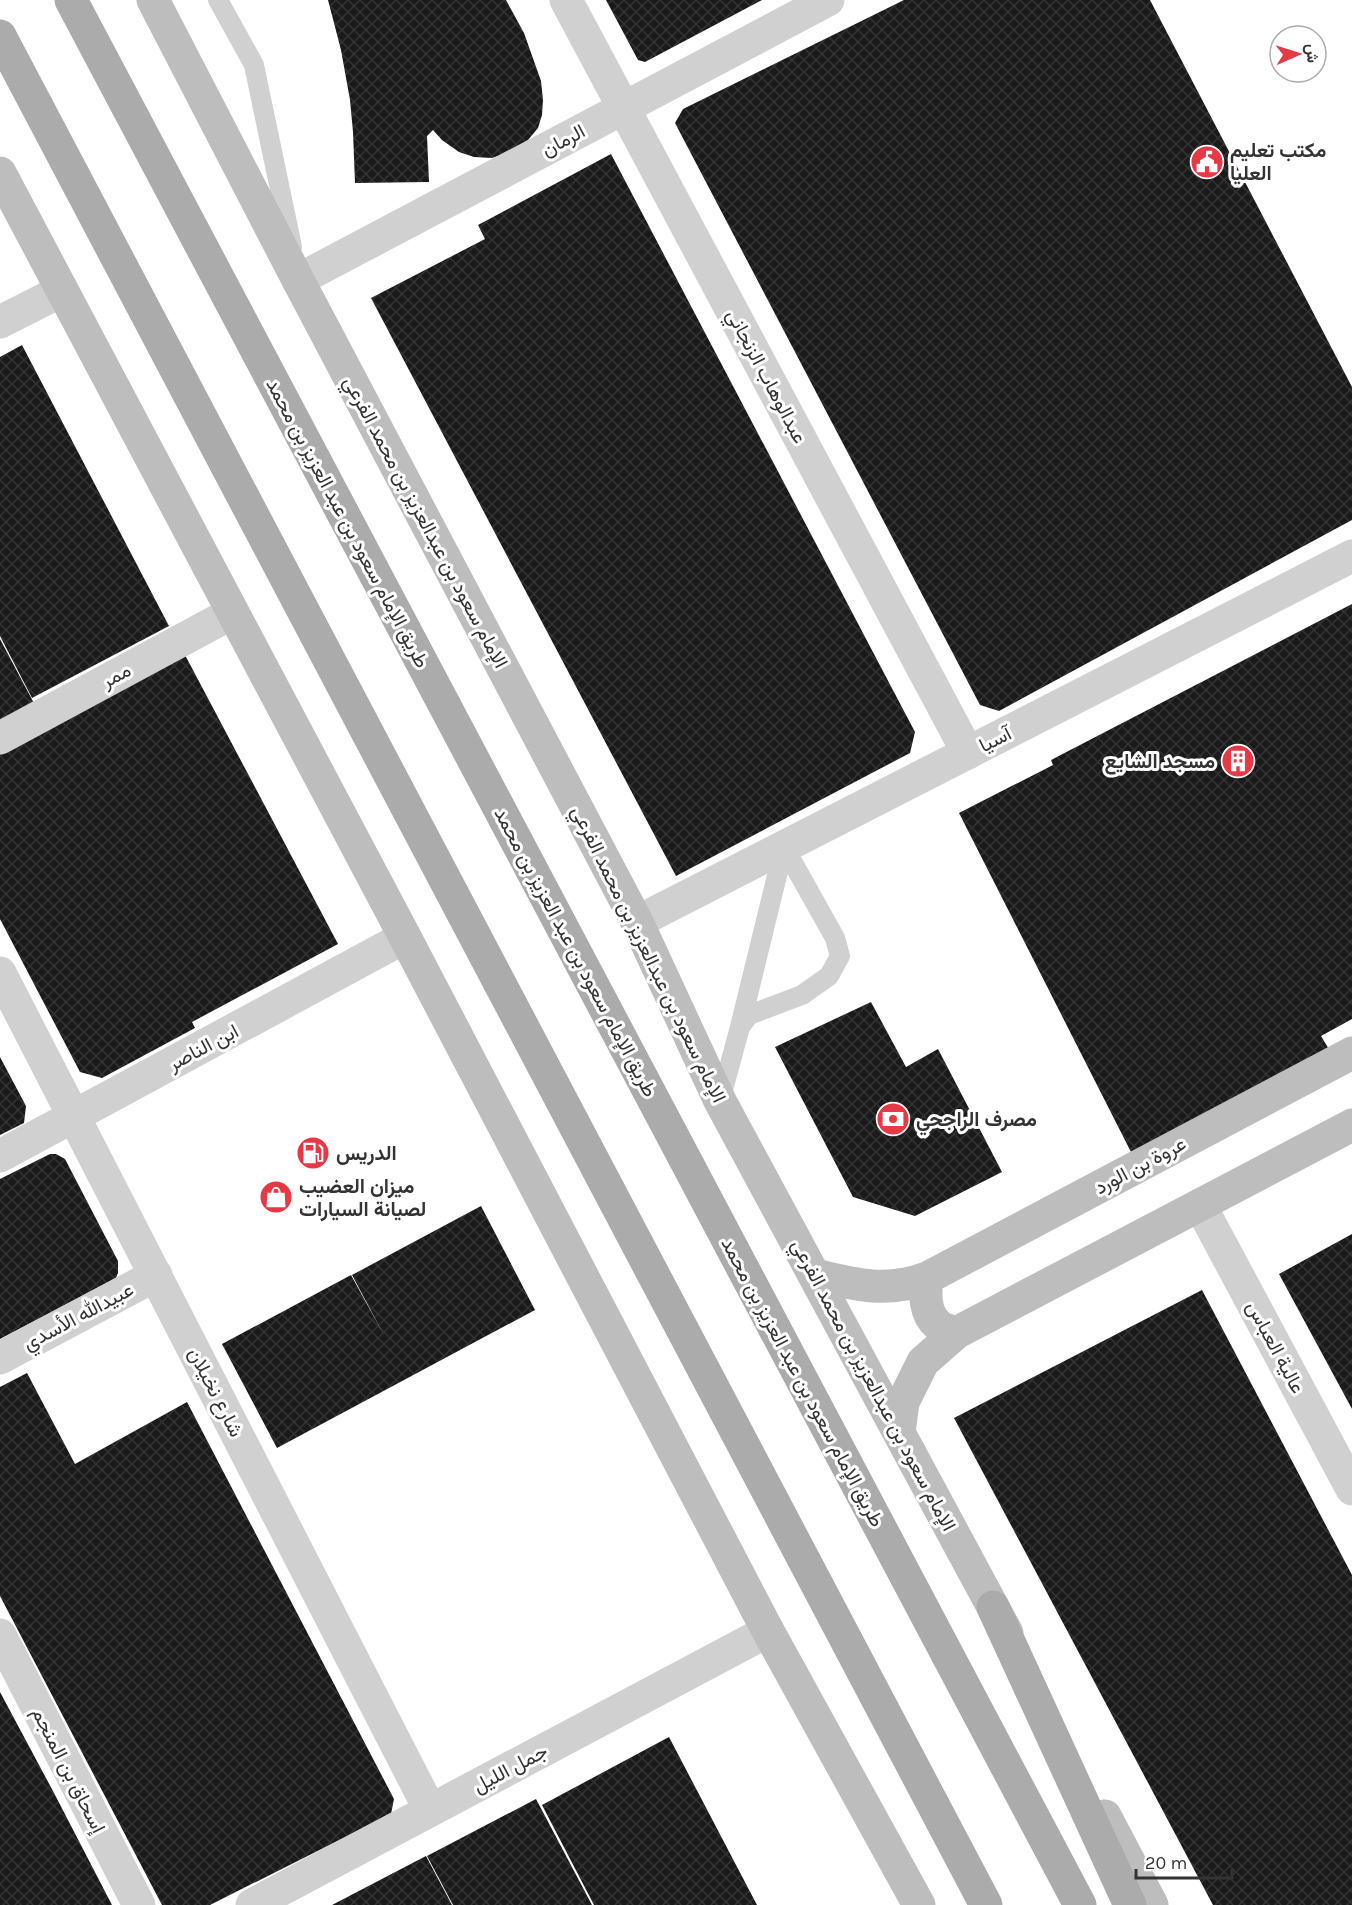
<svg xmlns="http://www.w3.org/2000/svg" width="1352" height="1905" font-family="Karla,Vazirmatn,sans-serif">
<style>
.building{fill:url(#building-cross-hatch)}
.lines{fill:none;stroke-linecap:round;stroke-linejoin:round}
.lane{stroke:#d0d0d0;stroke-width:20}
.street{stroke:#d0d0d0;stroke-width:33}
.secondary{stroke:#bdbdbd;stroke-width:33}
.primary{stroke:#ababab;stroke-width:33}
.labels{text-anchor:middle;stroke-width:6;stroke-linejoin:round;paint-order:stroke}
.street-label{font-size:20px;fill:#333;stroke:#fff}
.poi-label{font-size:20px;font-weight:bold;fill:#333;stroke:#fff;text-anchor:start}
</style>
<defs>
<pattern id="building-cross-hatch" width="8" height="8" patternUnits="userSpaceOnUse" patternTransform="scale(1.5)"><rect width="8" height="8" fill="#1a1a1a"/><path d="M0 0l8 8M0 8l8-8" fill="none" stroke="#333"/></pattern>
</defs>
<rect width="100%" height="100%" fill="#fff"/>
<path class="building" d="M328 0H506L524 33 541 81 543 100 542 115 538 128 528 140 510 152 492 158 474 157 459 152 442 140 433 130 427 136 429 182 355 183 353 132 350 100 341 50Z
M606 0H762L645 62 638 60Z
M904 0H1150L1352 387V520L999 711 980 705 675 123 683 109Z
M611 154 915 732 910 753 676 876 371 298 485 239 478 225Z
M22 345 169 626 32 698 0 636V357Z
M1352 604V1019L1321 1036 1330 1051 1132 1154 959 813 1053 765 1051 760Z
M0 639 36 707 0 726Z
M185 655 338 944 192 1022 195 1028 102 1078 80 1072 0 919V753Z
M871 1002 906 1067 938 1049 1002 1172 915 1216 853 1197 775 1047Z
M0 1057 26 1106 24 1123 0 1135Z
M50 1154H56L65 1159 118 1261V1273L116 1278 0 1339V1179Z
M481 1206 535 1310 277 1448 222 1344 351 1275 385 1337 352 1275Z
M1352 1234V1409L1279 1274Z
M1202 1290 1352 1575V1905H1213L954 1418Z
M27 1373 75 1464 187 1402 394 1799 391 1814 210 1905H162L0 1596V1387Z
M0 1692 54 1793 112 1905H0Z
M669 1737 757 1905H594L542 1805Z
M536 1799 592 1905H453L427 1856Z
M426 1856 452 1905H332Z"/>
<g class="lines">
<path class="lane" d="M218 0 254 65 292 247
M740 1027 784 847
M720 1101 740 1027 749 1015 802 995 829 976 840 956 835 938 784 847"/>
<path class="street" d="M566 0 968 753
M298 280 828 0
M0 322 61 291
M0 738 232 613
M637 922 1352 556
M0 973 430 1810
M0 1156 405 937
M1200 1205 1352 1489
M0 1358 156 1275
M0 1635 139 1905
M252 1905 768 1631"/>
<path class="secondary" d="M153 0 298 280 637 922 720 1101 1007 1633
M0 173 405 937 768 1631 919 1905
M815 1275C856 1285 887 1293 927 1278L1352 1053
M927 1278C925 1294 924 1313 938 1325 942 1329 951 1331 956 1333
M899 1432 903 1402 923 1362 956 1333 1352 1125
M1105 1816 1152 1905"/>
<path class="primary" d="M71 0 1080 1905
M0 36 986 1905
M993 1607 1130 1905"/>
</g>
<defs>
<symbol id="civic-disc" viewBox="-11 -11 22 22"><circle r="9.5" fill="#e63946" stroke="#fff"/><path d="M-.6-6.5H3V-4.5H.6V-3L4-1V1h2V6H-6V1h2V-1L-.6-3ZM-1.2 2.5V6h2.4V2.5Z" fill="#fff"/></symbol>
<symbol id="building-disc" viewBox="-11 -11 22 22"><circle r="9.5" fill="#e63946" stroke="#fff"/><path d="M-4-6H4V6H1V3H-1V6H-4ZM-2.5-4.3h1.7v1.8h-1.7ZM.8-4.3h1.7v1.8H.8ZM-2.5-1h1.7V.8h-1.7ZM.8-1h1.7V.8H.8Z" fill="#fff"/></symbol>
<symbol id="bank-disc" viewBox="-11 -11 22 22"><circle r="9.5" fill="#e63946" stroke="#fff"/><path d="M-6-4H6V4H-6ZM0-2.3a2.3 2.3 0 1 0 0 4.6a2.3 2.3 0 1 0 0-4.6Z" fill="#fff"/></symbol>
<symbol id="fuel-disc" viewBox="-11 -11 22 22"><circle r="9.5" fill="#e63946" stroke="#fff"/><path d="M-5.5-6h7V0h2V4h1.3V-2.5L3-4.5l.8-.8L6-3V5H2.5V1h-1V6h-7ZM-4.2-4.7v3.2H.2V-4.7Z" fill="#fff"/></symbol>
<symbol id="shop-disc" viewBox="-11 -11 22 22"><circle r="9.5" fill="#e63946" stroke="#fff"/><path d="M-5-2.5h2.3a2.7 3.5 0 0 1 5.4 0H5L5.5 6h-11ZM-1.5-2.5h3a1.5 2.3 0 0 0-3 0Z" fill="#fff"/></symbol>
</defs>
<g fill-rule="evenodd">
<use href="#civic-disc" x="1188" y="143" width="38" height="38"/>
<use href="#building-disc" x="1219" y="742" width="38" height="38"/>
<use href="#bank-disc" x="874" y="1100" width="38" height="38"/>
<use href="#fuel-disc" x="294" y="1134" width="38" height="38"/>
<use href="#shop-disc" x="257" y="1178" width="38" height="38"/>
</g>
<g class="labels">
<g class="street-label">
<text transform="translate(563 140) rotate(-28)" y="7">الرمان</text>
<text transform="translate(767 376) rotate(62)" y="7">عبدالوهاب الزنجاني</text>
<text transform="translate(426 522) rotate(62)" y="7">الإمام سعود بن عبدالعزيز بن محمد الفرعي</text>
<text transform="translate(348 523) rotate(62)" y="7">طريق الإمام سعود بن عبد العزيز بن محمد</text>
<text transform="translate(116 675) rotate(-28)" y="7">ممر</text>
<text transform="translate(995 739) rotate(-27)" y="7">آسيا</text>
<text transform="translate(576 952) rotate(62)" y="7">طريق الإمام سعود بن عبد العزيز بن محمد</text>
<text transform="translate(649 954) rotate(64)" y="7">الإمام سعود بن عبدالعزيز بن محمد الفرعي</text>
<text transform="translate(203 1047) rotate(-28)" y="7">ابن الناصر</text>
<text transform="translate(1140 1165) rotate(-28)" y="7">عروة بن الورد</text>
<text transform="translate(78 1316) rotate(-28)" y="7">عبيدالله الأسدي</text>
<text transform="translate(1276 1347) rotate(62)" y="7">عالية العباس</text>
<text transform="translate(803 1382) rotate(62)" y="7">طريق الإمام سعود بن عبد العزيز بن محمد</text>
<text transform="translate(874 1385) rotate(62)" y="7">الإمام سعود بن عبدالعزيز بن محمد الفرعي</text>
<text transform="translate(216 1392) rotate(63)" y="7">شارع نخيلان</text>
<text transform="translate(510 1768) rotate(-28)" y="7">جمل الليل</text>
<text transform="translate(69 1770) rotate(63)" y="7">إسحاق بن المنجم</text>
</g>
<g class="poi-label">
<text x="1230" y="157">مكتب تعليم<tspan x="1230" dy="23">العليا</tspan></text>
<text x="1215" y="768" text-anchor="end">مسجد الشايع</text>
<text x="916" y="1126">مصرف الراجحي</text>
<text x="336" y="1160">الدريس</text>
<text x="299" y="1193">ميزان العضيب<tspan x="299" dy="23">لصيانة السيارات</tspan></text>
</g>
</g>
<g transform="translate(1298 54) rotate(87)"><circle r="28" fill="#ffffff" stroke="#adadad" stroke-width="1.5"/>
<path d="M0-4.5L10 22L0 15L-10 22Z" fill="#e63946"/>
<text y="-9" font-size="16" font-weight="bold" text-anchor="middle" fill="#333333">ش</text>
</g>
<path d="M1136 1869v9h96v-9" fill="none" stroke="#333333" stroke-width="3"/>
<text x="1145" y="1869" font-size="18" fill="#333333" stroke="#ffffff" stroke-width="4.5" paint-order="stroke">20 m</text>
</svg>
